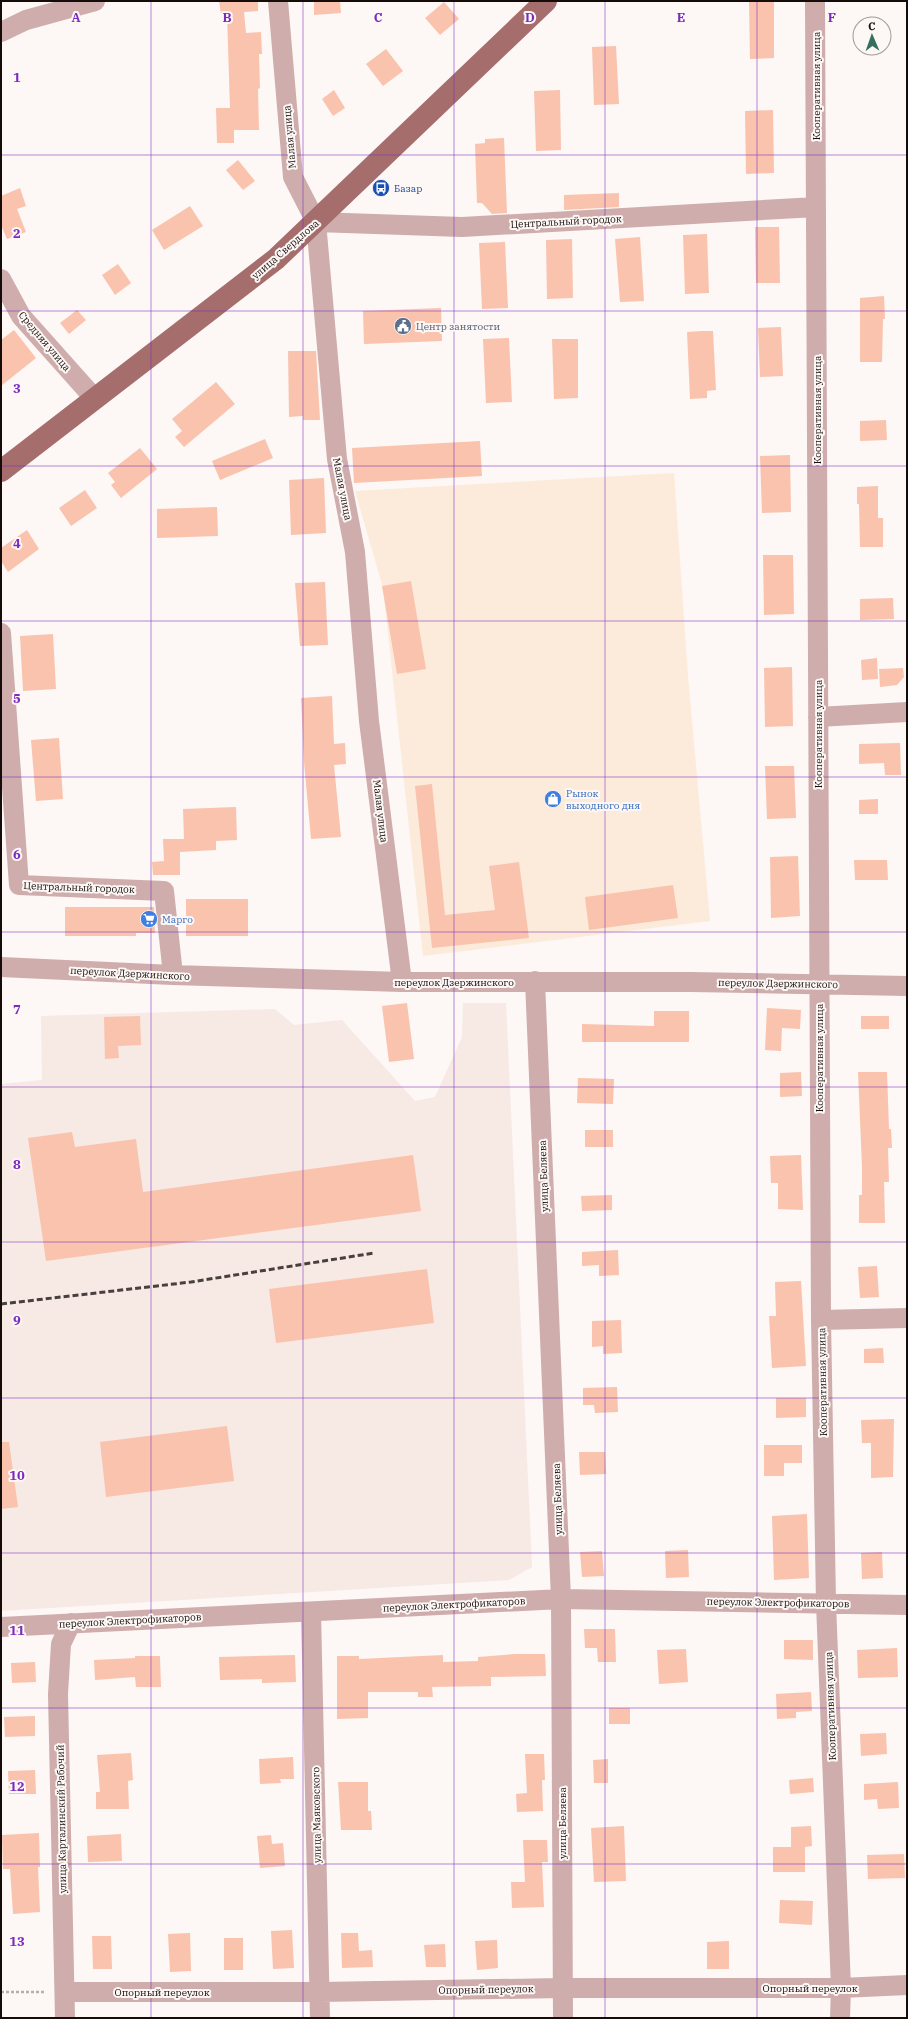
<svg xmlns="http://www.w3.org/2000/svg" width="908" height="2019" font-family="'IBM Plex Serif',serif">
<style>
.commercial{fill:#fcebda}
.built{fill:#f7e9e4}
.building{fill:#fac3ae}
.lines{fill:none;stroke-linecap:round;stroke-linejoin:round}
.path{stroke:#b6afac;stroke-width:2.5;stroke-dasharray:3 2;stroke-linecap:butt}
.minor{stroke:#ceadac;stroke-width:20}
.major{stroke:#a66d6d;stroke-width:22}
.rail{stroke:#48403d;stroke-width:3;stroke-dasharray:6 3;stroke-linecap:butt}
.grid{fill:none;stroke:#7b2cbf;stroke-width:1;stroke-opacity:0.55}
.labels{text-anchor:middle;stroke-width:4;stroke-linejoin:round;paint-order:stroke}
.street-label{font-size:10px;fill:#150c09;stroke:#fdf7f5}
.transit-label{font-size:10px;fill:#164399;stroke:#fdf7f5;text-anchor:start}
.service-label{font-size:10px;fill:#4e5e75;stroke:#fdf7f5;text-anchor:start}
.shop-label{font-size:10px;fill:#366cbe;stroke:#fdf7f5;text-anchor:start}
.grid-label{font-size:13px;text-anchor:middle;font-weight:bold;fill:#7b2cbf;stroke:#fdf7f5;stroke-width:4;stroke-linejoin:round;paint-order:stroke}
</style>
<rect width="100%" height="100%" fill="#fdf7f5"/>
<path class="commercial" d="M674 473 688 676 710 921 423 956 383 588 355 491Z"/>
<path class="built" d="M463 1003H506L532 1567 509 1580 1 1611V1084L42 1080 41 1016 275 1009 294 1025 342 1020 415 1101 435 1097 462 1037Z"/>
<path class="building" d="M219 1H258V11L244 12 246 33 261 32 262 54H259L260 88 258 89 259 130H234V143H217L216 108H230L227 14H221Z
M314 1H340L341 13 314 15Z
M749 1H774V58L750 59Z
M444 2 459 19 440 35 425 18Z
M616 46 619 104 594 105 592 47Z
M386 49 403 71 383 86 366 64Z
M334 90 345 108 333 116 322 99Z
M560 90 561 150 536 151 534 91Z
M773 110 774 173 746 174 745 111Z
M504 138 507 213 492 214 482 203H477L475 144 485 143V139Z
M238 160 255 181 243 190 226 170Z
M20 188 26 206 17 209 26 232 7 239 1 225V196Z
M619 193V207L564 210V195Z
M190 206 203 226 164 250 152 230Z
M755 227H779L780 283H756Z
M707 234 709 293 685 294 683 235Z
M640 237 644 301 620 302 615 239Z
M572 239 573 298 547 299 546 240Z
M505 242 508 308 482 309 479 243Z
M118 264 131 283 115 295 102 275Z
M884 296 885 319H883L882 362H860V298Z
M441 308 442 341 364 344 363 311Z
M77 310 86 320 69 334 60 323Z
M781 327 783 376 760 377 758 328Z
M14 330 36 358 1 386V340Z
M702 331H713L716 390 707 391V398L690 399 687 332Z
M509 338 512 402 486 403 483 339Z
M552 339H578V398L554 399Z
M288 351H316L320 420H303V416L289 417Z
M216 382 235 404 184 447 175 437 182 431 172 419Z
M886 420 887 440 860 441V421Z
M265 439 273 458 220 480 212 461Z
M480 441 482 476 354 483 352 448Z
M140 448 157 469 121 498 111 485 115 482 108 473Z
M790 455 791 512 762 513 760 456Z
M324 478 326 533 291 535 289 480Z
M878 486V518H883V547H860L859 504H857V487Z
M85 490 97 508 71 526 59 508Z
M217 507 218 536 157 538V509Z
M27 530 39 549 8 572 1 561V548Z
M763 555H793L794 614 764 615Z
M411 581 426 669 397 674 382 586Z
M325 582 328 645 300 646 295 583Z
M893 598 894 619 860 620V599Z
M53 634 56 689 23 691 20 636Z
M877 658 878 679 862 680 861 660Z
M792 667 793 726 765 727 764 668Z
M903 668 904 677 897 685 880 687 879 669Z
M332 696 334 744 345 743 346 764 334 765 341 837 311 839 304 762 301 698Z
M59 738 63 799 36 801 31 740Z
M900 743 901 775H885L884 763 859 764V744Z
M765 766H794L796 818 767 819Z
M432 784 445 915 495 910 489 866 519 862 529 938 432 948 415 786Z
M878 799V814H859V800Z
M236 807 237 840 216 841V850L180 852V875H153L152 862 164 861 163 839H184L183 809Z
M798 856 800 916 771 918 770 857Z
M854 860H887L888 880H855Z
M673 885 678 918 589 930 585 897Z
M186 899H248V936H186Z
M65 907H154L155 933H136V936H65Z
M407 1003 414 1059 389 1062 382 1006Z
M767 1008 801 1010 800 1029 782 1028 781 1051 765 1050Z
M654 1011H689V1042H582V1024L654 1026Z
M140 1016 141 1045 118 1046 119 1058 105 1059 104 1017Z
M861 1016H889V1029H861Z
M801 1072 802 1096 780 1097V1073Z
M858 1072H887L889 1129H891L892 1148H888L889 1182H884L885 1223H859V1195H862V1167Z
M578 1078 614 1079 613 1104 577 1103Z
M585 1130H613V1147H585Z
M72 1132 75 1147 136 1139 143 1192 413 1155 421 1211 46 1261 28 1138Z
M801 1155 803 1210 778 1209V1183H771L770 1156Z
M612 1195V1210L582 1211 581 1196Z
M618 1250 619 1275 599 1276V1265L582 1266V1252Z
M877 1266 879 1297 860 1298 858 1267Z
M427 1269 434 1323 276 1343 269 1289Z
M801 1281 806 1366 772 1368 769 1316H776L775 1282Z
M621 1320 622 1353 603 1354V1346L592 1347V1321Z
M883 1348 884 1363H864V1349Z
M617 1387 618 1412 595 1413 594 1405H583V1388Z
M776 1398H806V1417L776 1418Z
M894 1419 893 1477 871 1478V1443H862L861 1420Z
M227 1426 234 1481 106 1497 100 1442Z
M1 1442H9L18 1507 1 1509Z
M764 1445H802V1463H784V1476H764Z
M579 1452H605L606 1474 580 1475Z
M807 1514 809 1578 774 1580 772 1516Z
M688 1550 689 1577 666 1578 665 1551Z
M602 1551 604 1576 582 1577 580 1552Z
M882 1552 883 1578 862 1579 861 1553Z
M584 1629H615L616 1662H598L597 1648H585Z
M784 1640H813V1660L784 1659Z
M897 1648 898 1677 858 1678 857 1650Z
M686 1649 688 1682 659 1684 657 1650Z
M515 1654H545L546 1676 491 1677V1686L432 1687 433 1697H418V1692H368V1718L337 1719V1656H359V1659L443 1655V1662L478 1661V1657Z
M295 1655 296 1682 262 1683V1679L220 1680 219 1657Z
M135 1656H160L161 1687H136L135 1677 95 1680 94 1660 135 1658Z
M35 1662 36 1682 12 1683 11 1663Z
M811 1692 812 1711 796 1712V1718L777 1719 776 1694Z
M609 1708H630V1724H609Z
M35 1716V1736L5 1737 4 1717Z
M886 1733 887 1754 861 1756 860 1734Z
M131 1753 133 1780 128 1781 129 1809H96V1792H100L97 1755Z
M525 1754H544L545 1780H542L543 1811 517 1812 516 1794 527 1793Z
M293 1757 294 1779H280L281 1783 260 1784 259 1759Z
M608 1759V1783H594L593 1760Z
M35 1770 36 1794H9L8 1771Z
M813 1778 814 1792 790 1794 789 1780Z
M338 1782H368V1811H371L372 1830H341Z
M898 1782 899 1808 878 1809 877 1799 864 1800V1784Z
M624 1826 626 1881 594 1882 591 1828Z
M811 1826 812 1846 805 1847V1872H773V1847H791V1827Z
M39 1833 40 1867H38L40 1912 13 1914 10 1869H3L2 1835Z
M121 1834 122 1861 88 1862 87 1836Z
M271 1835 272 1844 283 1843 285 1866 260 1868 257 1836Z
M523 1840H547L548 1862H542L544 1907 512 1908 511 1882H525Z
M904 1854 905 1878 868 1879 867 1855Z
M780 1900 813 1901 812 1925 779 1923Z
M292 1930 294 1968 273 1969 271 1931Z
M190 1933 191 1971 170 1972 168 1934Z
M341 1933H358L359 1951 372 1950 373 1967 342 1968Z
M92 1936H111L112 1969H93Z
M224 1938H243V1970H224Z
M497 1940 498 1968 477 1970 475 1941Z
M729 1941V1969H707V1942Z
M445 1944 446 1967H426L424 1945Z"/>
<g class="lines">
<path class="path" d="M1 1992H46"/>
<path class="minor" d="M278 1 293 177 316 222 337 459 355 552 369 721 402 982
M815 1 821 1320 826 1603 841 1988 840 2018
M1 32 26 20 95 1
M316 222 462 227 816 207
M1 279 21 316 95 399
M1 633 19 885 164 891 173 975
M818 717 907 712
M1 967 173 975 402 982H691L907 986
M535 981 561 1599 563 2018
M821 1320 907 1318
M311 1612 320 2018
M1 1627 561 1599 907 1605
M65 1992H320L562 1988H841L907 1985
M65 2018 58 1694 61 1644 71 1623"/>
<path class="major" d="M1 471 276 259 546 1"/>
<path class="rail" d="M1 1304 191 1282 374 1253"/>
</g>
<path class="grid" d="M151 1V2018M303 1V2018M454 1V2018M605 1V2018M757 1V2018M1 155H907M1 311H907M1 466H907M1 621H907M1 777H907M1 932H907M1 1087H907M1 1242H907M1 1398H907M1 1553H907M1 1708H907M1 1864H907"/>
<defs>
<symbol id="bus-disc" viewBox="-11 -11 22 22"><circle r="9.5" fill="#1a4fb4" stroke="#fdf7f5"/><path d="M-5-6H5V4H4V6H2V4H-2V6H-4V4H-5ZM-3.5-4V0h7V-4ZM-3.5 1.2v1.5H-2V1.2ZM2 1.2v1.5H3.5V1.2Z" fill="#fff"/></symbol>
<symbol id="civic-disc" viewBox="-11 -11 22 22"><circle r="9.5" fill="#5c6f8a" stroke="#fdf7f5"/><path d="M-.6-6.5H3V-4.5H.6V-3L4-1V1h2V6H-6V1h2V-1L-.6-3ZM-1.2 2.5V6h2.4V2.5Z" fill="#fff"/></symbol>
<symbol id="shop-disc" viewBox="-11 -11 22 22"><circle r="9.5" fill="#3f7fe0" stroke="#fdf7f5"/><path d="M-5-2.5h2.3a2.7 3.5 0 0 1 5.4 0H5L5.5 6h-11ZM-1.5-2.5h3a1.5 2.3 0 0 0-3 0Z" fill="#fff"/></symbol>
<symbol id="supermarket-disc" viewBox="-11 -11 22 22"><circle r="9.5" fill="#3f7fe0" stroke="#fdf7f5"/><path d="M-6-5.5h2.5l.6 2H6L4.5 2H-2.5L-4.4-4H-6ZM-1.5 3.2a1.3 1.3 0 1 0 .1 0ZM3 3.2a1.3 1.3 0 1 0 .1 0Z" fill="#fff"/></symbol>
</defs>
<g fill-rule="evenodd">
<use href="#bus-disc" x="371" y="178" width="20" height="20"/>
<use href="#civic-disc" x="393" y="316" width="20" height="20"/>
<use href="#shop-disc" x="543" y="789" width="20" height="20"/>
<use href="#supermarket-disc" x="139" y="909" width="20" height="20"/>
</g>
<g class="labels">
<g class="street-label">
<text transform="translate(816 86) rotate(-90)" y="4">Кооперативная улица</text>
<text transform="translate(289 137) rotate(-95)" y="4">Малая улица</text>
<text transform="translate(566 221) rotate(-3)" y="4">Центральный городок</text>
<text transform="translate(285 249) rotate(-41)" y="4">улица Свердлова</text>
<text transform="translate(45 341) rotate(50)" y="4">Средняя улица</text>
<text transform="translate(817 410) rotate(-90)" y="4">Кооперативная улица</text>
<text transform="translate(343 489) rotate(79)" y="4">Малая улица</text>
<text transform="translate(818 734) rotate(-90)" y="4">Кооперативная улица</text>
<text transform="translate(381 811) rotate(83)" y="4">Малая улица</text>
<text transform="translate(79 887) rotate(2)" y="4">Центральный городок</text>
<text transform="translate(130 973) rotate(3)" y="4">переулок Дзержинского</text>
<text x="454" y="986">переулок Дзержинского</text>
<text transform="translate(778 983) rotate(1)" y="4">переулок Дзержинского</text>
<text transform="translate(819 1058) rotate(-90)" y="4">Кооперативная улица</text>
<text transform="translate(543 1176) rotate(-92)" y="4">улица Беляева</text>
<text transform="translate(822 1382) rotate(-91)" y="4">Кооперативная улица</text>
<text transform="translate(557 1499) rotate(-92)" y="4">улица Беляева</text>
<text transform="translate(778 1602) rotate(1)" y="4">переулок Электрофикаторов</text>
<text transform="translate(454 1604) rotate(-3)" y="4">переулок Электрофикаторов</text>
<text transform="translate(130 1620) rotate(-3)" y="4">переулок Электрофикаторов</text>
<text transform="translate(830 1706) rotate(-92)" y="4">Кооперативная улица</text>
<text transform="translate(316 1815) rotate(-91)" y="4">улица Маяковского</text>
<text transform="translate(61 1819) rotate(-91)" y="4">улица Карталинский Рабочий</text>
<text transform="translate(562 1823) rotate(-90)" y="4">улица Беляева</text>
<text x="810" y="1992">Опорный переулок</text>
<text transform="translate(486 1989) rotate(-1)" y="4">Опорный переулок</text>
<text x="162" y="1996">Опорный переулок</text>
</g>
<g class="transit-label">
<text x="394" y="192">Базар</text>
</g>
<g class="service-label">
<text x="416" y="330">Центр занятости</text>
</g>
<g class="shop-label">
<text x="566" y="797">Рынок<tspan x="566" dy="12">выходного дня</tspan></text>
<text x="162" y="923">Марго</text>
</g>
</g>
<g class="grid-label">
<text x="76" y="22">A</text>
<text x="227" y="22">B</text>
<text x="378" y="22">C</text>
<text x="530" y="22">D</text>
<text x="681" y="22">E</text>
<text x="832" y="22">F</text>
<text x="17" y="82">1</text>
<text x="17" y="238">2</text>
<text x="17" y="393">3</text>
<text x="17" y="548">4</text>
<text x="17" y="703">5</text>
<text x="17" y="859">6</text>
<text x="17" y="1014">7</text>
<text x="17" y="1169">8</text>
<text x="17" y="1325">9</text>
<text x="17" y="1480">10</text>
<text x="17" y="1635">11</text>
<text x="17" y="1791">12</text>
<text x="17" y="1946">13</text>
</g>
<rect width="908" height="2019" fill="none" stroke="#150c09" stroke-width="4"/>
<g transform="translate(872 36) rotate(358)"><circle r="19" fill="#fdf7f5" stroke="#a09997"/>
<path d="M0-3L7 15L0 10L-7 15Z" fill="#34705b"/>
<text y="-6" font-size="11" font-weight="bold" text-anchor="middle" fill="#150c09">С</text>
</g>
</svg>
